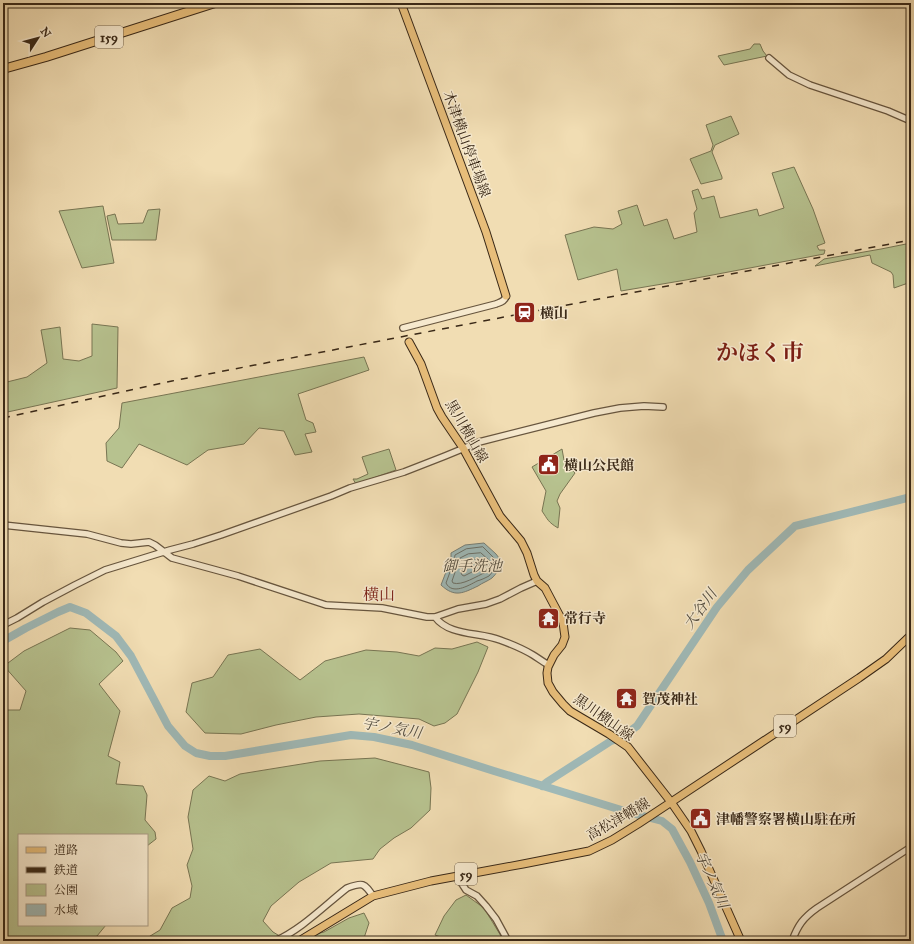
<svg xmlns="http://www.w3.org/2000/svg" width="914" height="944" font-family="'IM FELL Great Primer','Noto Serif JP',serif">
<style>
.green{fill:#b7c28f;stroke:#787553}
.water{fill:#9fb9b7;stroke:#767f77}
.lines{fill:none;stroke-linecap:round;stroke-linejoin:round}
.shore{stroke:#6c7067;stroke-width:1}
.river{stroke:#9fb9b7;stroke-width:8}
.minor-casing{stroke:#67553e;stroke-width:8}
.major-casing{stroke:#392817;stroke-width:9}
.highway-casing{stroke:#392817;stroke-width:10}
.minor{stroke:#f6e9ce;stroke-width:5.5}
.major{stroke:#e8be7a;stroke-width:7}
.highway{stroke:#e8be7a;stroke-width:8}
.rail{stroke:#392817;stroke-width:1.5;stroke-dasharray:7 7;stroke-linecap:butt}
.labels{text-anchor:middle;stroke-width:3;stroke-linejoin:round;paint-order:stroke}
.shield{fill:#f6e9ce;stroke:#72624e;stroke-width:1}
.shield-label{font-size:13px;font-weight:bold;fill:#392817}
.street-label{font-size:14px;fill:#392817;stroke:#f6e9ce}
.poi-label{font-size:14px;font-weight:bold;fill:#392817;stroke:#f6e9ce;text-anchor:start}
.water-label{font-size:15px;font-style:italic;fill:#524c3f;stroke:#f6e9ce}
.quarter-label{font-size:16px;fill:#7a1f14;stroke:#f6e9ce}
.town-label{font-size:22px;font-weight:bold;fill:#7a1f14;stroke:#f6e9ce}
</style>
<rect width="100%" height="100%" fill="#f1ddb3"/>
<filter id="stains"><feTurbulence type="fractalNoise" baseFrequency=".005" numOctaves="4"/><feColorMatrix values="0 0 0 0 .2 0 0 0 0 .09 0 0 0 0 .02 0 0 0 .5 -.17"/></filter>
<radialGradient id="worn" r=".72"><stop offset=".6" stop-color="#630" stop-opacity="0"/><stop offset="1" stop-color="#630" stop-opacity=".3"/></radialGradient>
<path class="green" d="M754 44H760L763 51 767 56 724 65 718 56 750 49Z
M731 116 739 134 715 145 712 152 722 177V179L701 184 690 159 711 151 713 145 706 125Z
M794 167 813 209 825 243 817 246 819 250H825L824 254 686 280 621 291 617 269 578 280 565 235 594 227 613 229 622 224 618 211 637 205 644 226 667 219 674 239 697 232 694 213 697 209 692 191 698 189 702 199 714 196 720 218 757 209 759 216 784 208 772 173Z
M103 206 114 263 82 268 59 211Z
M160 209 156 240H112L107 216 115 214 118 224 143 223 148 210Z
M911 243V282L894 288 893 275 891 272 872 263 870 255 815 266 824 259 881 249Z
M92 324 118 327 117 388 3 413V383L27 377 47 363 41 330 60 327 63 359 79 361 92 356Z
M364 357 369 370 298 394 306 420 313 423 316 432 305 434 312 452 295 455 284 431 259 428 244 444 208 450 187 465 139 444 122 468 107 461 106 443 119 428 122 403Z
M389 449 396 470 356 484 353 479H357L368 474 362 457Z
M562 449 564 460 575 473 560 494 557 501 560 508 558 528C548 522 548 520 542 511L546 491 532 467Z
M70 628 90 630 116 652 123 661 99 684 120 711 108 756 120 762 116 784 143 786 147 795 145 820 155 832 156 839 147 846V835H19V925H106L97 936 89 941H3V710H20L26 691 4 666 24 651Z
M477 642 488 647 478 672 457 714 445 723 434 726 419 719 359 714 316 717 276 725 241 734 205 733 186 712 192 683 213 677 228 655 260 649 300 680 325 661 366 650 397 652 419 656 435 648 452 649Z
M375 758 429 772 431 788 430 810 411 828 394 838 380 849 373 859 331 863 299 882 271 906 263 921 273 932 288 941 324 932 349 918 364 913 369 923 363 941H142L160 930 172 908 190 898 192 886 187 865 193 849 188 817 193 790 209 776 225 781 240 774 320 761Z
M466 895 484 908 504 941H469L467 940 452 941 435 935 444 916 456 900Z"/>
<path class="water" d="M484 543 496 554 502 562C499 567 497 574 492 578 488 581 482 583 478 586 463 593 455 598 441 585L451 559V553L465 545Z"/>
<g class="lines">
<path class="shore" d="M483 547 493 557 497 562C495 567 493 572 489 576 485 578 481 580 477 581 468 586 452 595 446 583L454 561 455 555 466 549Z
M481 553 491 562 488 569 486 572C477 576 462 586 453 583L452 581 460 558 468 554Z
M479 559 484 563 482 567 464 576 462 575 461 573C466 561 465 560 479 559Z"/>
<path class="river" d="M3 641 26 628 58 612 70 607 86 613 116 636 131 656 168 726 185 746 196 753 210 756H225L351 735 374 737 412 745 494 771 628 812 662 821 672 829 690 862 709 903 723 941
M542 786 547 782 611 741 622 737 637 726 717 607 748 570 795 526 911 497"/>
<defs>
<path id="minor" d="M769 58 789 75 810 85 888 111 911 121
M403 328 496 304C501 302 505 301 506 296
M3 525 87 534 121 543 131 544 149 542 155 545 172 558 238 576 326 605 382 608 427 617H435L458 609 486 604 500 599 521 588 537 581
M435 617C449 636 479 632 500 640 511 644 523 649 533 655 538 658 543 662 549 665
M3 625 17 618 43 602 75 585 105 570 170 550 193 544 221 535 331 496 350 488 404 472 445 456 479 442 594 413 620 408 644 406 663 407
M457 876 466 890 477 896 486 906 496 919 508 941
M275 941C302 929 324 906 347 888 363 882 364 883 373 896
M792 941C798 925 803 918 817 908L911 847"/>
<path id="major" d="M401 3 486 232 506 296
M409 342 421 364 437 408 442 417 463 448 500 516 521 541 527 553 534 575 537 581 545 588 563 622 564 630 565 637 562 645 554 655 548 667 547 673 548 683 553 692 563 704 570 711 609 734 628 747 671 802 691 831 701 851 741 941
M299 941 373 896 431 881 523 864 589 851 612 840 638 824 859 678 886 659 911 635"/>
<path id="highway" d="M3 69 46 57 215 3"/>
</defs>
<use href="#minor" class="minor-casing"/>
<use href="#major" class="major-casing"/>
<use href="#highway" class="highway-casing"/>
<use href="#minor" class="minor"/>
<use href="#major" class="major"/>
<use href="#highway" class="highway"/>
<path class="rail" d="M3 418 172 381 525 313 911 240"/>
</g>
<defs>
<symbol id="station-square" viewBox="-11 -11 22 22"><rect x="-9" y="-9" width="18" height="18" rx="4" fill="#8f2418" stroke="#f6e9ce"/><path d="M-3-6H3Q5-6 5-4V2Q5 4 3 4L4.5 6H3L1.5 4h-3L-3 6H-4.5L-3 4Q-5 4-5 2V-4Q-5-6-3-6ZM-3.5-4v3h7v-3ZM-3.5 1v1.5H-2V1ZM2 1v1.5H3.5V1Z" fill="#fff"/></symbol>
<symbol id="civic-square" viewBox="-11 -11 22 22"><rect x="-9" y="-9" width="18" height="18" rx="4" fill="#8f2418" stroke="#f6e9ce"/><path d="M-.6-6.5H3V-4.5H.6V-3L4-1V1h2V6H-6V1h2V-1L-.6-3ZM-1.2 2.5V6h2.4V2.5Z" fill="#fff"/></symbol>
<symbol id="temple-square" viewBox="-11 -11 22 22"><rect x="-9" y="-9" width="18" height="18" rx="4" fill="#8f2418" stroke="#f6e9ce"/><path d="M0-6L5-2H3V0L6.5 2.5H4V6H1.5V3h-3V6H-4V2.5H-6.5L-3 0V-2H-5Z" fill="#fff"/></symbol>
</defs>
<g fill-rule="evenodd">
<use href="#station-square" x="512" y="300" width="25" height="25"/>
<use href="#civic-square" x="536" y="452" width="25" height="25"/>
<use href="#temple-square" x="536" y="606" width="25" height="25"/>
<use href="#temple-square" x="614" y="686" width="25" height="25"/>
<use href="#civic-square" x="688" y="806" width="25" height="25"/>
</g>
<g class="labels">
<g class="shield">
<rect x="95" y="26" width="28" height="22" rx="3"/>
<rect x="774" y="715" width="22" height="22" rx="3"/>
<rect x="455" y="863" width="22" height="22" rx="3"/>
</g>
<g class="shield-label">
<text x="109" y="42">159</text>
<text x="785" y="731">59</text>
<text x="466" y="879">59</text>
</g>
<g class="street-label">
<text transform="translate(467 144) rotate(70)" y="5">木津横山停車場線</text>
<text transform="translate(467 431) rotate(60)" y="5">黒川横山線</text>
<text transform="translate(604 717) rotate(35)" y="5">黒川横山線</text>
<text transform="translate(618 819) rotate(-30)" y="5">高松津幡線</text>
</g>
<g class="poi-label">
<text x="540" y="318">横山</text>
<text x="564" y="470">横山公民館</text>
<text x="564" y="623">常行寺</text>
<text x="642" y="704">賀茂神社</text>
<text x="716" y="824">津幡警察署横山駐在所</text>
</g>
<g class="water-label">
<text x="472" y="571">御手洗池</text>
<text transform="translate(700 609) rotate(-54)" y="5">大谷川</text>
<text transform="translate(392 728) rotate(10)" y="5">宇ノ気川</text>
<text transform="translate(712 880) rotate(66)" y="5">宇ノ気川</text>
</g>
<g class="quarter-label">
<text x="379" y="600">横山</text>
</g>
<g class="town-label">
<text x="760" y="360">かほく市</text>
</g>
</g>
<rect width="914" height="944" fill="none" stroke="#f1ddb3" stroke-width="16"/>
<rect x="4" y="4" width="906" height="936" fill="none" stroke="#392817" stroke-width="2"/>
<rect x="8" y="8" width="898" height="928" fill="none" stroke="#392817"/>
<rect x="18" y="834" width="130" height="92" fill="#f6e9ce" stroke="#aa9c85"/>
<rect x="26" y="847" width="20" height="6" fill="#e8be7a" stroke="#aa9c85"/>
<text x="54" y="854" font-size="12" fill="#392817">道路</text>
<rect x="26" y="867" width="20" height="6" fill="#392817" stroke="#aa9c85"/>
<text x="54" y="874" font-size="12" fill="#392817">鉄道</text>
<rect x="26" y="884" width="20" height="12" fill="#b7c28f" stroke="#aa9c85"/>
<text x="54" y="894" font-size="12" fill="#392817">公園</text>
<rect x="26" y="904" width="20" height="12" fill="#9fb9b7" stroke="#aa9c85"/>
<text x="54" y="914" font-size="12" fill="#392817">水域</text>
<g transform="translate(38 38) rotate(54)" stroke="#f6e9ce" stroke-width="3" paint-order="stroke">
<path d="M0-3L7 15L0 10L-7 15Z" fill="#392817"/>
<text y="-6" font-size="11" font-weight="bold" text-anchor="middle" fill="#392817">N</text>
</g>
<rect width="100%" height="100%" filter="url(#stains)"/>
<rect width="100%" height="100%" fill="url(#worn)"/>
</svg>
